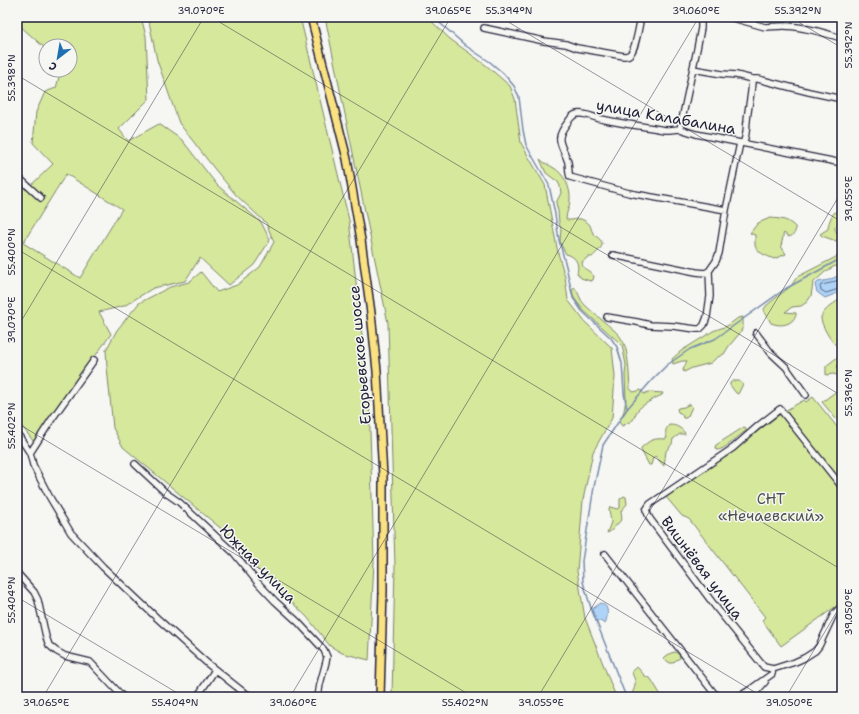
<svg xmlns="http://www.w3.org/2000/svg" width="859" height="714" font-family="'Shantell Sans',sans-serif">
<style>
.green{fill:#d6e89c;stroke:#7c856c;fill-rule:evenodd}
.water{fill:#aed3f7;stroke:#768cac}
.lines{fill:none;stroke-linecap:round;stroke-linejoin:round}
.shore{stroke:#5a6986;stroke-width:1}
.stream{stroke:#768cac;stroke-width:1.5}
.minor-casing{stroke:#22223b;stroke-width:8}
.major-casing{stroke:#22223b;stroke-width:10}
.minor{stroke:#f6f6f2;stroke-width:5.5}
.major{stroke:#fae181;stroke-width:7}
.ticks{fill:none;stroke:#22223b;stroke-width:1;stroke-opacity:0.45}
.labels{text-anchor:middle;stroke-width:3;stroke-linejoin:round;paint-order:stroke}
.street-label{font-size:15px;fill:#22223b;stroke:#f6f6f2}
.park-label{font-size:15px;fill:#4f5453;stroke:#f6f6f2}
.neatline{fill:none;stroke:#22223b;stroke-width:1.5}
.ticks-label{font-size:10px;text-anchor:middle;fill:#22223b}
</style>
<rect width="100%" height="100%" fill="#f6f6f2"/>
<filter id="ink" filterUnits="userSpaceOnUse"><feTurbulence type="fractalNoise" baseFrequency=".025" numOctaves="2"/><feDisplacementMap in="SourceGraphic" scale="8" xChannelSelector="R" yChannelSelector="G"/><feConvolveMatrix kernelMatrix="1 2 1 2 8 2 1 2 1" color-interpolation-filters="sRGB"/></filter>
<g filter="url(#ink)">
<path class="green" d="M21 17H141L146 36 149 99 119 129 128 141 159 124 182 140 217 185 261 222 270 240 254 265 229 285 200 258 185 281 153 288 124 306 99 312 111 334 34 442 17 420V181L26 190 53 164 33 143 36 112 45 92 56 88 61 70H70V46H46V49L19 25ZM66 174 122 209 80 278 23 243Z
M148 17H300L349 220 369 397 374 562 369 660 342 653 330 646 307 617 261 573 230 536 123 447 113 428 107 367 106 350 117 330 139 303 170 287 189 282 201 272 217 292 237 285 260 267 274 242 266 223 236 195 213 167 179 123 157 60Z
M325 17H427L450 39 487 66 510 86 515 99 521 143 531 161 545 185 558 253 565 277 568 300 585 322 612 348 615 376 612 418 593 452 583 500 577 571 585 618 616 697H392L395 566 388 323Z
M540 159C544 163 549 165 554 168 564 174 571 188 570 200 570 207 566 212 566 219 570 222 575 218 581 219 583 220 588 222 589 224 591 226 591 230 593 233 595 237 603 239 602 245 601 249 595 254 592 257H588L582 262C583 270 585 268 590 272 590 272 593 276 594 276L593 280 590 281 581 278 577 273C580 263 575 256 566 254L561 245 560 241 561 229 559 223 558 211 556 203 561 193 560 186 558 182 546 173Z
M842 210V222L835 227V229L839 237 836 241 822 236 820 234 828 229C828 224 831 216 835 212 837 211 840 210 842 210Z
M770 218C782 219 788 219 796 228 795 233 794 235 789 237L784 233 783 235V237L781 246 786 254 774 259C768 256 756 253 755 245 755 242 755 238 755 235L750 233 758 223Z
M842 252V264L833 267 825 272 813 283 811 296 807 302 801 306 792 307 785 312 796 313V315C792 325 781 327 771 323L764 311V309L767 305 791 286 797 277 836 257Z
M574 287C579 292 579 299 585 305 594 314 605 322 615 331 617 333 620 336 621 338 629 348 629 376 630 389L634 392 641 390 644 394 648 392 663 393 662 395C657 397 640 406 637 411 636 414 634 417 633 420L622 426 619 422 624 411 626 399 625 375 626 365 622 345 583 310 574 298 572 290Z
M842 298V347C841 347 836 345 836 345 831 342 820 323 821 317 824 309 836 302 842 298Z
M743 317V327L740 333 729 346 724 354 716 358 711 363 692 368 684 372 683 370 687 361H682L673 364 672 359 681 351 713 331 727 326 738 318Z
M839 356 842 358V361L840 360 837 368 842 370V373L837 375 833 374 826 375V366Z
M733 381H739L743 384 738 394 736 393 730 385V383Z
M842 387V426L822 402Z
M813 397 842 433V602L781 646 762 620 765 617 689 519 682 516 666 497 745 441 783 412 804 400 806 402Z
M690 404 691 405 692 407C690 410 689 416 686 418H683L682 414 678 412 677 409 678 408 684 407Z
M669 425C676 425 680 427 685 433V434H680L673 439 672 444 666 451 664 466 655 456 653 458 651 465H649L641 450V448C650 440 653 438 666 439L667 438C665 432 665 430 669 425Z
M744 427 746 428V431C738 435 725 451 716 450L715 447 716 445Z
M624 496 626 497 627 504 621 511 622 519 611 531 607 533 611 522 609 509 610 507 617 509 620 508V499Z
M675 652C678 653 680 655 680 658L676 660 673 663H670L663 658 671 653Z
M637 667 645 676 651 679 662 697H631C632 692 635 689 635 684 636 679 632 676 632 671L635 668Z"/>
<path class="water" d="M842 274V291L825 298 817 292 815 285 818 282 829 280Z
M600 603C610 605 608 616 605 624L600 621H596L591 608H594Z"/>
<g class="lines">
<path class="shore" d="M842 278 831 283 821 285 820 287 821 290 826 293 842 288"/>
<path class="stream" d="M433 17 466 46 490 62 503 73 514 86 519 97 523 130 526 145 549 185 555 214 559 240 566 266 573 298 582 311 611 338 617 347 622 363 624 393 627 409
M626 697 591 608 583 582 582 561 594 487 603 445 627 409 652 380 667 365 690 349 715 339 785 289 842 258"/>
<defs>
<path id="minor" d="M729 17 765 27C771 27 777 26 784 26 803 26 823 33 842 38
M484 28 544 41 566 44 577 48 624 56C627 56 628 56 630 54 636 49 639 25 641 17
M693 69 722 74 736 75 752 79H758L809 92 842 99
M680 129 697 49 701 28V17
M743 143C747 136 746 129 747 121 748 107 752 93 752 79
M17 176 41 198
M726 210 629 193 570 177C568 172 569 167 568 162 562 143 553 141 568 122 570 119 572 115 577 114 585 112 593 118 601 119 622 124 643 126 665 130H669L680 129 696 134 842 163
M613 255 696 272 705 273 709 271
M709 271 716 261 719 253 726 210 740 143
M607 317 637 322 650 325 673 326 696 329H700L704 325 707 317 710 296 709 271
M756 333 771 353 786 367 806 395
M94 360 52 419 30 453 33 465 49 496 71 533 103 567 157 618 208 664 242 691 252 697
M17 433 30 453
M135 464 166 493 179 502 234 553 258 583 275 601 298 622 324 650 327 657 326 662 320 684 318 697
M842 487 780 409 758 426 733 448 650 504 646 510 650 519 718 610 764 667 773 669 795 662 804 658 815 651 819 646 834 614 842 606
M605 554 714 693 721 697
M17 573 34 592 38 600 46 637 49 645 56 651 65 656 90 662 123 697
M197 697 215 670
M738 697 748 691 772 674 773 669
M752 697 765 682
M821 697H822"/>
<path id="major" d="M311 17 347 159 361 240 371 313 377 371 383 476V591L380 697"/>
</defs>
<use href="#minor" class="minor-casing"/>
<use href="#major" class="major-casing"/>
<use href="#minor" class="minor"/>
<use href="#major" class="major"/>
</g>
</g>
<path class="ticks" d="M211 17 842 396M500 17 842 222M790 17 842 48M17 75 842 570M17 249 763 697M17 328 204 17M17 423 473 697M17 597 184 697M43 697 451 17M290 697 699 17M538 697 842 191M786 697 842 603"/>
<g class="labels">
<g class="street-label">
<text transform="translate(666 117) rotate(10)" y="5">улица Калабалина</text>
<text transform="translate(360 355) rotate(-95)" y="5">Егорьевское шоссе</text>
<text transform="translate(258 564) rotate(46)" y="5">Южная улица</text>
<text transform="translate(702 568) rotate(53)" y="5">Вишнёвая улица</text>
</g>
<g class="park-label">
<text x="771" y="504">СНТ<tspan x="771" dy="17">«Нечаевский»</tspan></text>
</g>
</g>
<rect width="859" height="714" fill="none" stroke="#f6f6f2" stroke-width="44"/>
<g transform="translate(58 58) rotate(211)"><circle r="19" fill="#f6f6f2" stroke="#a1a1a9"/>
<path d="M0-3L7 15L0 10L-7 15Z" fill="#1f6fb2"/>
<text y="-6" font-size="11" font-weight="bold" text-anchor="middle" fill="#22223b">С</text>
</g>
<rect x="22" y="22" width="815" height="670" class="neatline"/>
<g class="ticks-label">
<text x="201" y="14">39.070°E</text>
<text x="448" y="14">39.065°E</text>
<text x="509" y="14">55.394°N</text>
<text x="696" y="14">39.060°E</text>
<text x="798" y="14">55.392°N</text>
<text transform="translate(848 45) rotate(-90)" y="4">55.392°N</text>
<text transform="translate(11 78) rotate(-90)" y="4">55.398°N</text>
<text transform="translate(848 199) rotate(-90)" y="4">39.055°E</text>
<text transform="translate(11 252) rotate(-90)" y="4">55.400°N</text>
<text transform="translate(11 320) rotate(-90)" y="4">39.070°E</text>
<text transform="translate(848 393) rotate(-90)" y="4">55.396°N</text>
<text transform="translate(11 426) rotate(-90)" y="4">55.402°N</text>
<text transform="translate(11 600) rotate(-90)" y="4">55.404°N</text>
<text transform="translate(848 612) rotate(-90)" y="4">39.050°E</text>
<text x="46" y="706">39.065°E</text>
<text x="175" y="706">55.404°N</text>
<text x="293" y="706">39.060°E</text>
<text x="465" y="706">55.402°N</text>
<text x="541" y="706">39.055°E</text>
<text x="789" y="706">39.050°E</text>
</g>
</svg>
